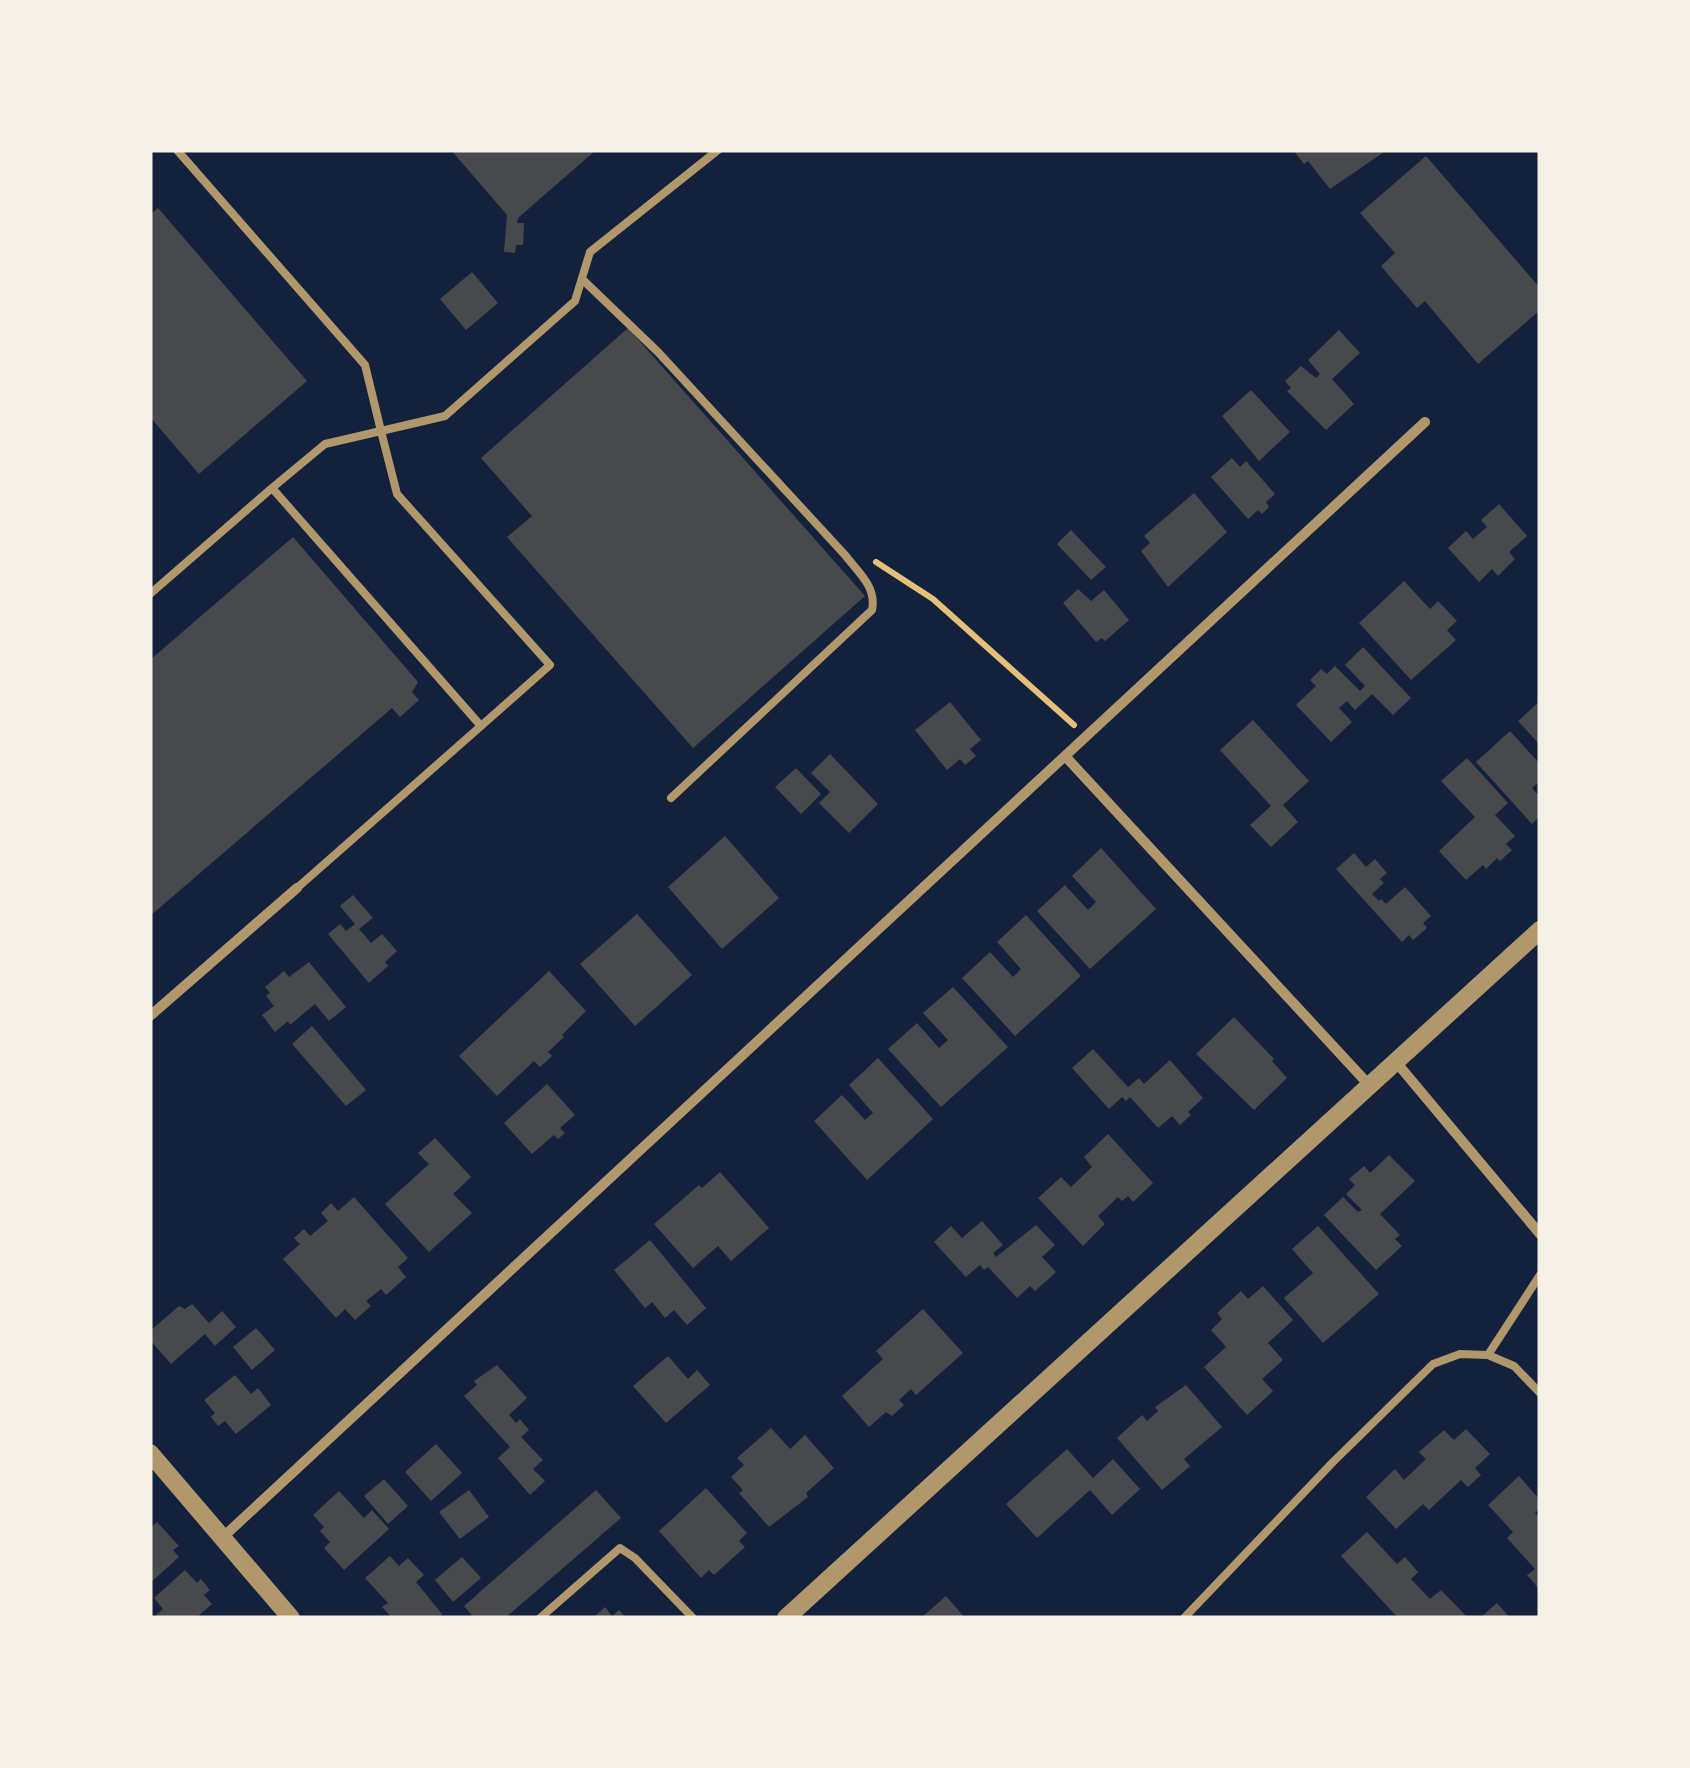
<svg xmlns="http://www.w3.org/2000/svg" width="1690" height="1768" font-family="Mulish,sans-serif">
<style>
.building{fill:#48494c}
.lines{fill:none;stroke-linecap:round;stroke-linejoin:round}
.path{stroke:#e5c07b;stroke-width:6}
.service{stroke:#b1986c;stroke-width:8}
.minor{stroke:#b1986c;stroke-width:10}
.tertiary{stroke:#b1986c;stroke-width:18}
</style>
<rect width="100%" height="100%" fill="#14213d"/>
<path class="building" d="M451 150H596L518 218 517 223H524L523 245H516L515 253 504 252 507 215Z
M1293 150H1387L1330 189 1308 161 1304 164Z
M1426 156 1540 288V310L1478 364 1425 301 1417 308 1381 266 1395 253 1360 213Z
M158 208 307 381 199 474 150 417V215Z
M472 272 498 303 466 330 440 299Z
M628 328 865 596 693 748 507 537 532 516 481 458Z
M1339 330 1360 353 1332 379 1354 404 1326 430 1287 391 1291 388 1285 381 1301 366 1316 378 1320 374 1308 360Z
M1251 390 1290 432 1259 461 1222 416Z
M1232 458 1240 467 1246 461 1275 494 1266 502 1269 507 1262 514 1258 510 1248 519 1211 477Z
M1194 493 1227 532 1168 587 1141 551 1150 543 1144 536Z
M1499 504 1527 536 1509 552 1515 559 1498 576 1492 569 1479 582 1448 548 1466 531 1473 539 1487 527 1481 520Z
M1071 530 1106 567 1091 580 1057 544Z
M293 537 418 682 412 692 419 700 400 717 392 708 150 916V660Z
M1404 581 1430 609 1438 601 1457 621 1447 630 1456 640 1411 680 1359 623Z
M1078 589 1091 601 1104 590 1129 620 1105 641 1102 638 1096 642 1063 603Z
M1363 647 1411 698 1393 715 1372 694 1355 710 1347 701 1339 708 1352 722 1331 742 1296 705 1316 686 1310 680 1321 669 1327 674 1335 666 1360 691 1365 686 1345 665Z
M1540 701V745L1518 721Z
M950 702 981 740 970 749 976 756 965 765 960 759 947 770 915 730Z
M1253 720 1309 781 1283 805 1298 822 1271 847 1250 825 1271 806 1220 750Z
M1510 731 1540 764V781L1532 788 1540 797V816L1532 824 1476 762Z
M830 754 878 804 849 833 819 803 830 792 811 773Z
M1467 758 1508 803 1495 815 1515 836 1506 844 1512 850 1500 861 1497 858 1486 869 1483 865 1466 880 1439 851 1475 817 1441 781Z
M796 768 821 794 801 814 775 787Z
M725 836 779 898 722 949 668 887Z
M1101 848 1156 909 1090 969 1037 911 1065 885 1088 910 1096 902 1072 876Z
M1354 853 1366 867 1375 859 1387 873 1380 879 1384 883 1372 894 1379 901 1381 899 1386 904 1405 887 1431 916 1423 923 1427 928 1413 940 1409 935 1402 942 1336 869Z
M353 895 373 918 359 929 371 943 382 934 397 951 385 962 388 966 369 983 328 934 340 924 346 931 355 924 340 906Z
M637 914 692 975 635 1026 580 964Z
M1026 915 1081 976 1015 1036 962 978 990 952 1013 977 1021 969 997 942Z
M309 962 346 1007 329 1021 315 1004 290 1025 288 1021 275 1032 262 1015 274 1006 266 996 270 993 265 987 284 971 289 977Z
M549 971 586 1011 562 1035 564 1037 548 1052 552 1056 540 1067 534 1061 497 1096 459 1056Z
M953 987 1008 1047 941 1107 888 1049 917 1023 939 1048 948 1040 923 1013Z
M1234 1017 1274 1059 1272 1061 1287 1078 1254 1110 1196 1054Z
M312 1026 366 1090 346 1106 292 1044Z
M1093 1049 1128 1087 1139 1078 1144 1084 1170 1060 1203 1098 1188 1112 1191 1115 1180 1125 1172 1116 1158 1128 1130 1097 1126 1101 1122 1097 1109 1109 1072 1068Z
M878 1058 933 1119 867 1180 814 1121 842 1095 865 1120 873 1113 849 1085Z
M547 1084 575 1115 560 1128 565 1133 558 1139 554 1135 532 1154 504 1123Z
M1108 1134 1153 1183 1133 1202 1128 1196 1122 1201 1118 1197 1098 1216 1105 1224 1083 1246 1038 1198 1061 1177 1071 1187 1092 1167 1084 1157Z
M435 1138 471 1177 453 1194 472 1213 429 1252 385 1204 429 1164 418 1153Z
M1389 1155 1415 1181 1380 1214 1400 1235 1395 1239 1402 1246 1376 1270 1324 1215 1343 1197 1358 1212 1362 1210 1346 1194 1355 1185 1349 1179 1364 1166 1370 1173Z
M720 1172 769 1228 731 1261 718 1246 693 1268 654 1224 699 1185 702 1188Z
M354 1197 408 1258 398 1267 406 1277 386 1295 381 1289 366 1301 371 1306 355 1320 345 1309 336 1318 283 1259 300 1244 294 1238 304 1229 310 1236 328 1221 321 1213 331 1203 338 1211Z
M982 1221 1003 1245 993 1253 996 1257 1036 1225 1055 1245 1042 1257 1056 1272 1035 1291 1030 1286 1017 1298 988 1267 984 1270 980 1265 966 1277 934 1242 951 1226 962 1238Z
M1318 1226 1379 1294 1323 1343 1284 1298 1313 1273 1292 1249Z
M650 1240 706 1308 687 1325 674 1310 665 1318 652 1302 645 1308 614 1270Z
M1263 1286 1293 1320 1268 1343 1283 1360 1262 1379 1273 1391 1247 1415 1204 1367 1226 1347 1211 1330 1222 1319 1217 1313 1241 1291 1248 1299Z
M192 1304 209 1323 222 1311 236 1327 215 1346 205 1334 171 1364 150 1340V1331L179 1306 185 1309Z
M923 1309 963 1353 916 1395 911 1389 899 1400 904 1405 892 1416 886 1412 869 1427 842 1396 883 1359 876 1351Z
M256 1328 275 1350 252 1370 233 1347Z
M668 1356 688 1379 697 1370 710 1385 666 1423 633 1386Z
M497 1365 527 1398 509 1415 516 1423 520 1419 529 1430 521 1437 543 1460 533 1469 545 1481 530 1495 498 1458 510 1447 464 1396 477 1385 474 1381Z
M235 1375 251 1394 258 1388 271 1405 236 1434 225 1421 218 1426 211 1417 215 1413 204 1400Z
M1186 1385 1222 1427 1184 1459 1190 1466 1162 1490 1117 1438 1142 1415 1147 1421 1158 1411 1155 1407Z
M771 1428 790 1449 805 1435 834 1468 806 1493 808 1497 769 1527 739 1493 743 1490 731 1477 744 1465 737 1458Z
M1466 1429 1490 1454 1475 1468 1481 1475 1468 1487 1461 1480 1429 1510 1423 1504 1396 1529 1366 1497 1395 1469 1404 1480 1426 1459 1419 1452 1444 1430 1454 1440Z
M436 1444 462 1473 431 1501 405 1472Z
M1067 1449 1093 1478 1113 1459 1140 1489 1112 1515 1090 1490 1037 1538 1006 1504Z
M1519 1476 1540 1500V1508L1535 1513 1540 1519V1590L1527 1575 1535 1569 1507 1538 1513 1532 1488 1505Z
M384 1479 408 1506 388 1524 364 1496Z
M706 1488 747 1533 739 1541 745 1547 714 1575 709 1570 701 1578 659 1531Z
M469 1490 489 1517 460 1539 439 1512Z
M596 1490 621 1518 505 1618H474L464 1606Z
M339 1491 364 1518 372 1510 389 1529 344 1570 324 1548 330 1542 320 1531 324 1527 313 1515Z
M157 1522 179 1546 173 1550 179 1557 150 1583V1528Z
M1367 1532 1397 1564 1405 1557 1418 1572 1411 1579 1430 1599 1441 1590 1468 1618H1398L1341 1556Z
M390 1556 399 1566 408 1558 424 1575 416 1582 442 1614 438 1618H392L382 1607 388 1603 365 1578Z
M462 1557 481 1578 453 1602 435 1580Z
M185 1570 197 1583 201 1579 210 1590 204 1595 212 1604 196 1618H159L156 1615 163 1609 154 1598Z
M946 1596 965 1618H921Z
M1497 1603 1510 1618H1480Z
M605 1607 612 1616 619 1610 626 1618H593Z"/>
<g class="lines">
<path class="path" d="M876 562 933 599 1074 725"/>
<path class="service" d="M177 150 365 365 381 431 445 416 575 301 590 252 718 150
M582 279 658 352 845 555C858 572 877 587 872 610L671 798
M381 431 397 494 550 665 481 726 272 488 325 444Z
M150 594 272 488
M297 888 481 726
M1488 1355 1540 1275
M540 1618 620 1548 635 1558 693 1618
M1184 1618 1333 1462 1433 1364 1460 1354 1488 1355 1514 1366 1540 1393"/>
<path class="minor" d="M1065 756 1370 1086
M150 1016 297 888
M1396 1062 1540 1234
M222 1538 1425 422"/>
<path class="tertiary" d="M150 1453 291 1618
M786 1618 1540 930"/>
</g>
<rect width="1690" height="1768" fill="none" stroke="#f6f1e7" stroke-width="305"/>
</svg>
